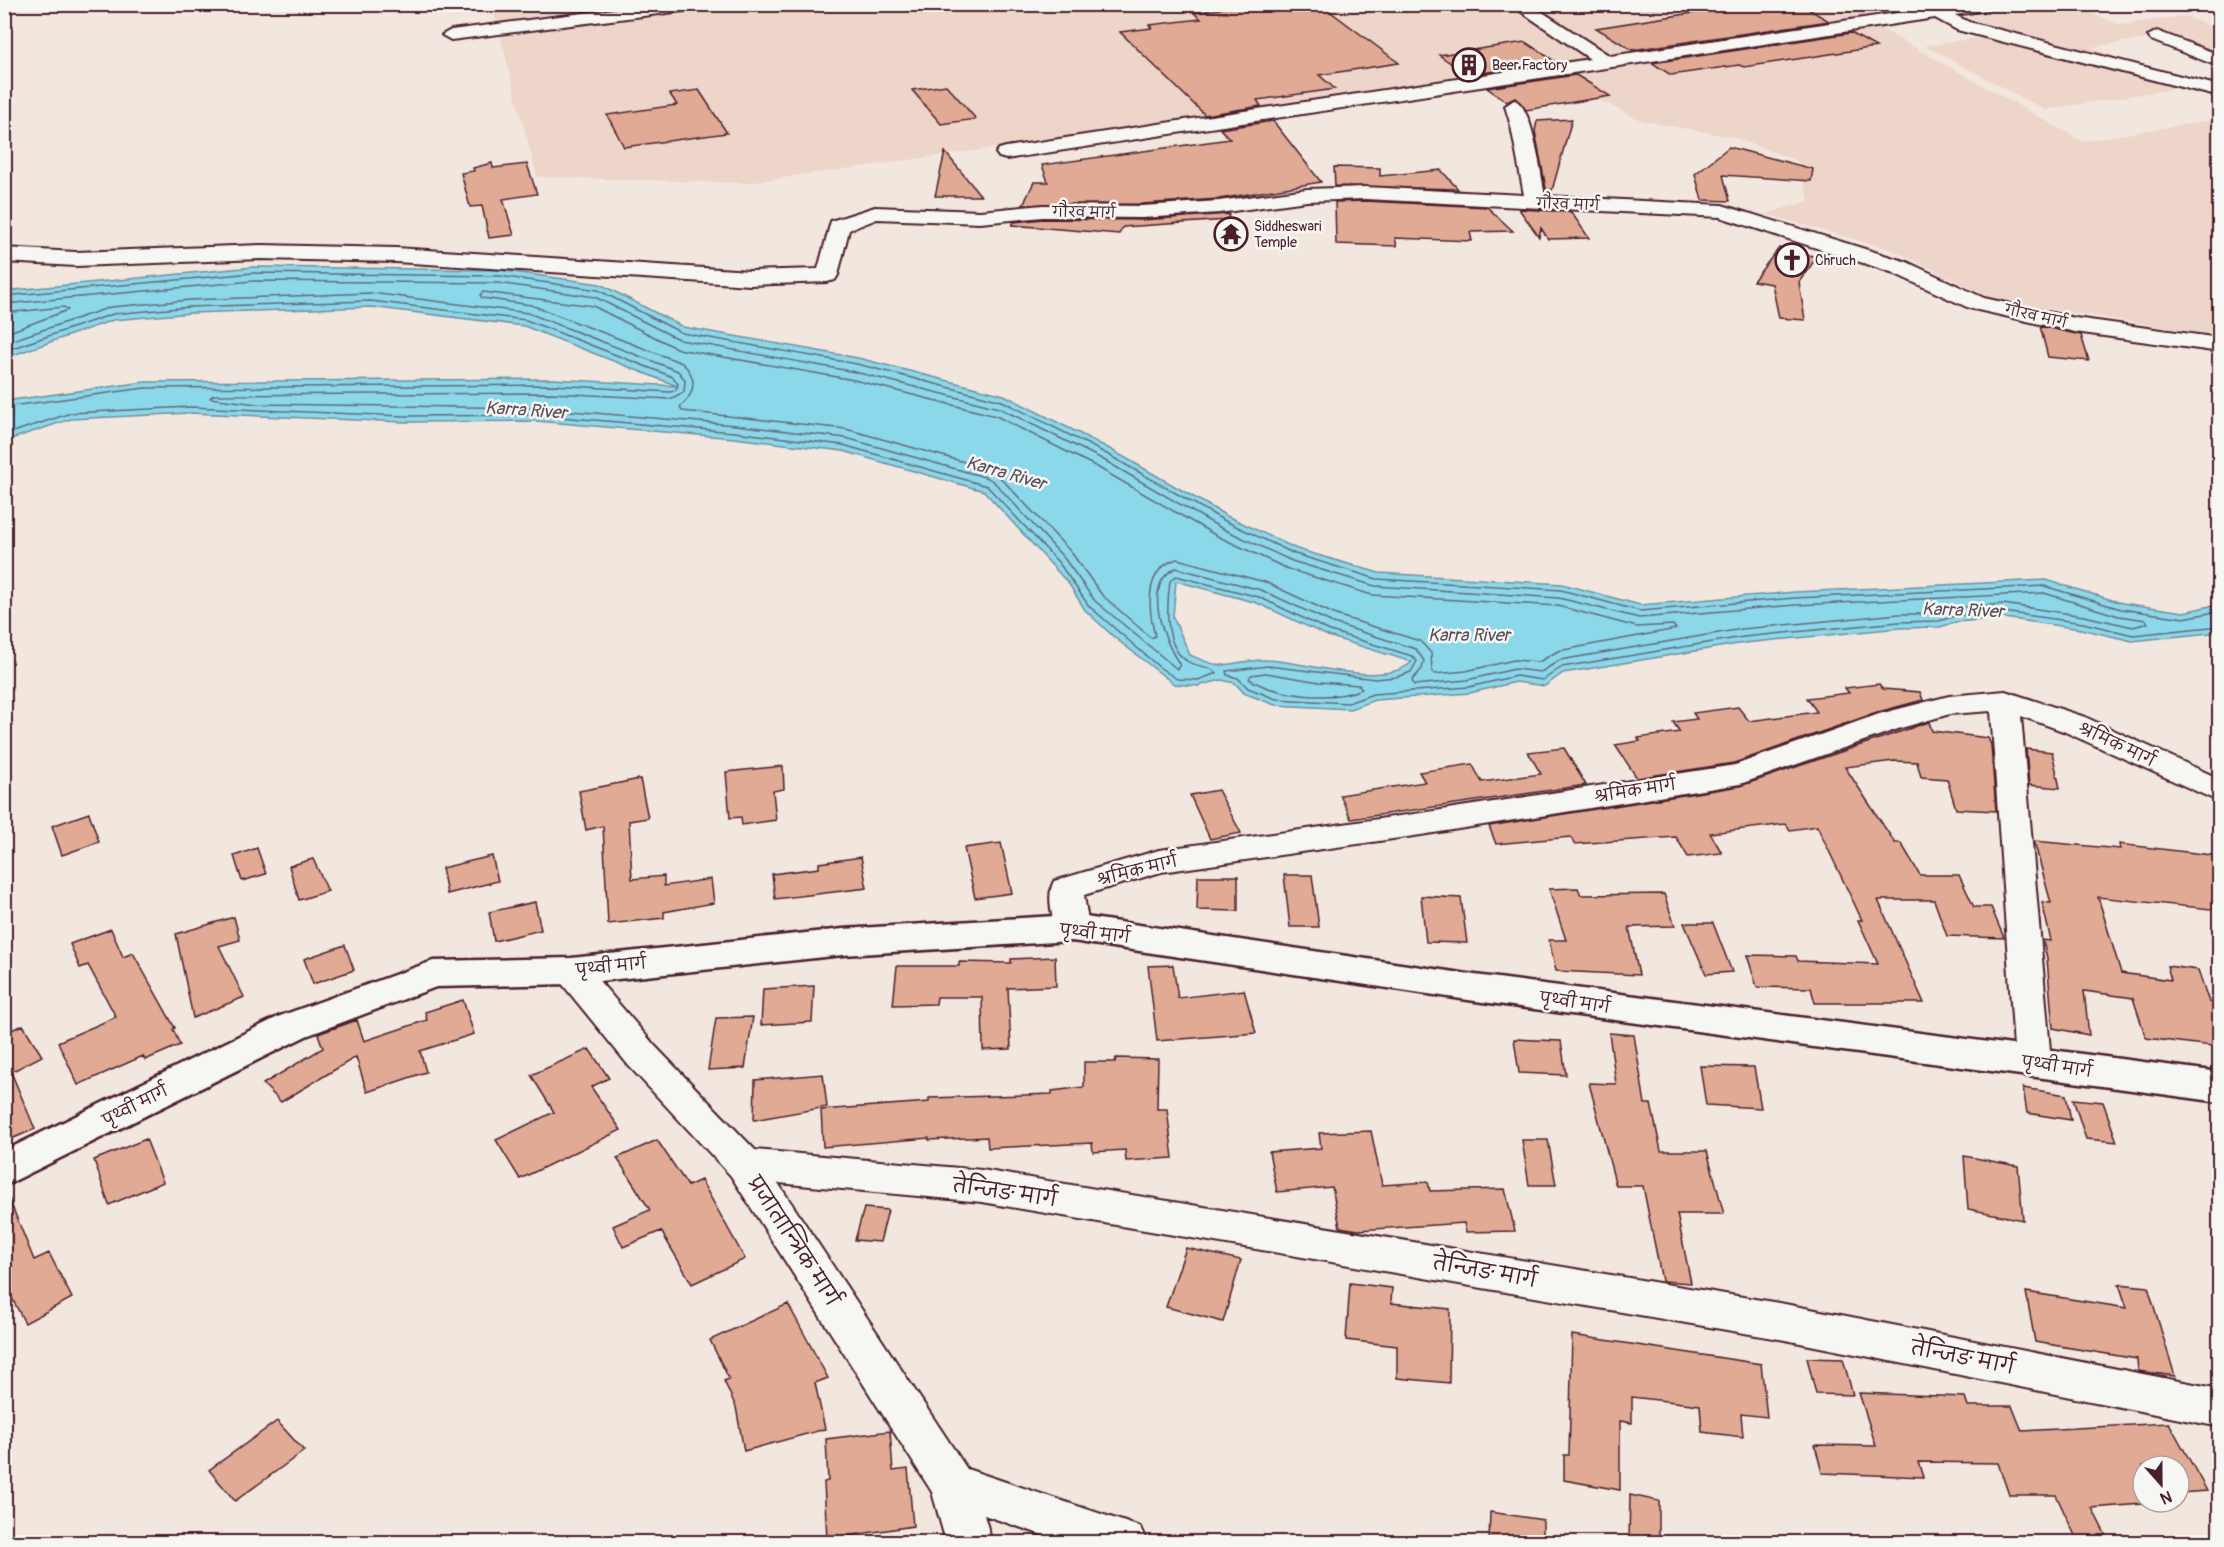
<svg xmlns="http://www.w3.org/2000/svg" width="2224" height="1547" font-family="Pangolin,'Playpen Sans Deva',sans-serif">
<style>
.built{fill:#edd5c9}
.water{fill:#8bd8eb;stroke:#718e9e;stroke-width:1.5;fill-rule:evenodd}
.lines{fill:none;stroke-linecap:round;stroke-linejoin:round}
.shore{stroke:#646978;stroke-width:1.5}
.building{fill:#e0aa95;stroke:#4a1f2b;stroke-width:1.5}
.street-casing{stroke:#4a1f2b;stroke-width:4}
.secondary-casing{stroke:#4a1f2b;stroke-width:5}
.street{fill:#f6f6f2;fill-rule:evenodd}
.secondary{fill:#f6f6f2;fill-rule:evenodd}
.labels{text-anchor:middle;stroke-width:5;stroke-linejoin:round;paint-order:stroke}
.far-poi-label{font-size:14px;fill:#4a1f2b;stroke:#f6f6f2;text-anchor:start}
.far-street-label{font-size:14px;fill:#4a1f2b;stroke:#f6f6f2}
.street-label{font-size:16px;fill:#4a1f2b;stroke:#f6f6f2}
.water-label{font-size:18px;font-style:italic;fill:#5a4d5b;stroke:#f6f6f2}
.near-street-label{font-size:20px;fill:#4a1f2b;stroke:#f6f6f2}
</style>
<rect width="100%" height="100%" fill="#f2e7df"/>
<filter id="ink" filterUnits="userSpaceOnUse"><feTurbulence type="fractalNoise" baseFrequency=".0167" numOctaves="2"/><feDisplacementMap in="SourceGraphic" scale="12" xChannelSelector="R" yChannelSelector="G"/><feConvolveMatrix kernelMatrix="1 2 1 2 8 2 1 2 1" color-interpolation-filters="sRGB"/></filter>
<g filter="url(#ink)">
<path class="built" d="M492 5H2008L747 183 537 177Z
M2040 5H2071L2120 25 2185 16 2219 30V66L2150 38 2092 47 2183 87 2045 110 1925 46 2007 33 1965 16Z
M1880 28 2082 141 2219 119V336L1994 300 1895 251 1765 214 1809 201 1798 161 1732 137 1643 121 1550 77Z"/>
<path class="water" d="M253 267 499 270 600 284 683 327 858 358 1004 395 1108 448 1227 516 1297 549 1379 573 1562 584 1640 605 1795 592 2046 580 2122 603 2184 612 2219 604V632L2132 641 2081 629 2004 618 1956 622 1940 627 1900 628 1744 643 1563 673 1545 686 1516 682 1470 693 1375 700 1350 709 1275 705 1244 693 1235 683 1221 680 1198 686 1174 684 1115 638 1085 610 1069 584 984 491 843 451 734 438 536 421 404 422 190 413 71 419 5 441V401L145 382 553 379 677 386 524 326 371 307 191 313 113 320 5 358V291ZM1176 581 1257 603 1328 636 1412 662C1381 689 1305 661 1267 660 1252 659 1236 664 1221 665 1211 665 1199 659 1190 655L1173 617Z"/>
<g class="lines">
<path class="shore" d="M483 292 593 306 678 349 854 380 996 416 1097 467 1217 536 1288 569 1372 595 1558 606 1637 627 1673 625 1676 629 1558 651 1539 662 1514 660 1466 671 1435 674 1432 672 1431 653 1420 641 1336 615 1265 582 1177 559C1144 569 1148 608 1155 636L1151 638 1102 595 1071 552 993 470 846 429 682 411 680 407C696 393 698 377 682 363L531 305 482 298 480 295Z
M4 296 253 273 499 276 598 290 682 333 857 364 1002 401 1105 453 1225 521 1295 554 1377 579 1561 590 1640 611 1795 598 2044 586 2121 609 2184 618 2220 611
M4 304 253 281 498 283 595 297 680 340 855 372 999 408 1102 459 1221 528 1292 561 1375 586 1559 598 1639 618 1796 605 2044 593 2119 616 2146 620 2148 623 2133 627 2084 616 2003 604 1954 608 1938 614H1899L1742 629 1560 660 1541 672 1515 669 1467 680 1414 685 1412 680 1422 669 1424 661 1416 649 1333 623 1261 590 1176 568C1141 584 1164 642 1180 665L1177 669 1095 601 1064 558 994 482 988 478 846 438 735 425 536 408 257 404 210 398 213 395 552 393 670 399 684 392 685 380 678 371 528 313 371 293 190 300 111 307 4 343
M4 313 64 307 68 310 4 334
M4 351 113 314 190 307 371 301 526 320 673 377 678 384 676 390 670 392 553 385 145 388 4 407
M4 435 71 413 190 407 405 416 536 415 734 432 843 445 987 486 1059 563 1089 606 1159 667 1177 679 1198 680 1217 673C1208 665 1196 667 1187 661 1163 646 1167 605 1170 581L1176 576 1259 597 1330 631 1412 656 1417 661 1411 672 1396 677 1375 679 1268 666 1226 671 1227 675 1238 678 1248 688 1276 699 1348 703 1373 694 1469 687 1516 676 1543 680 1562 667 1743 637 1899 622 1939 621 1955 616 2003 612 2083 623 2133 635 2220 626
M1266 673 1319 682 1359 685 1362 689C1331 702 1277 696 1249 679L1251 675Z"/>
</g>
<path class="building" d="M1215 4H1320L1399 63 1319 75 1335 89 1257 100 1261 106 1205 115 1120 32 1152 28 1149 25 1201 19 1194 13 1220 9Z
M1701 4H1800L1829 21 1632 50 1596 28 1712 10Z
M1851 33 1876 47 1744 67 1739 65 1671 75 1652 63Z
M1525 42 1556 62 1468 75 1439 55Z
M1576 75 1610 96 1526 110 1515 98 1507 102 1487 88Z
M946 85 956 96 976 119 941 124 912 90Z
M699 90 727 133 624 147 607 115 677 105 670 94Z
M1572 119 1551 194H1547L1535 131 1537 121Z
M1273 121 1321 182 1219 199 1142 204 1023 205 1034 182H1048L1042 165 1230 139 1220 129Z
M1729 147 1813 169 1811 181 1723 175 1730 201 1702 200 1695 174Z
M945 152 981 196H935Z
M492 163 493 168 527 164 537 194 503 199 514 235 489 238 482 206 470 207 461 173 474 171 473 168Z
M1334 167 1380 168V176L1441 170 1458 189 1335 186Z
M1365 201 1487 207 1513 231 1470 232 1472 241 1395 238 1397 246 1336 244 1335 202Z
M1519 209 1571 212 1589 238 1548 239 1541 228 1539 237Z
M1229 214 1228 220 1123 227 1119 234 1012 225 1014 222 1043 219 1142 220Z
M1779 248 1817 257 1799 282 1805 320 1779 318 1772 284 1753 281Z
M2040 326 2081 335 2089 361 2048 357Z
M1879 684 1883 689 1920 692 1923 700 1878 712 1734 763 1637 778 1615 745 1640 741 1638 738 1680 732 1673 722 1697 719 1693 713 1738 707 1749 721 1817 712 1807 698 1849 693 1845 688Z
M1929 722 1932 731 1988 738 1991 745 1996 811 1956 809 1947 779 1921 777 1917 762 1894 761 1845 767 1895 843H1901L1920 875H1959L1974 907H1991L2004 938 1947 936 1934 900H1878L1924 1003H1815L1811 988 1757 987 1747 955 1796 956 1798 961 1878 964 1858 920H1862L1817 826 1790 830 1786 824 1710 833 1722 853 1688 857 1676 837 1574 844 1571 837 1496 844 1489 826 1740 786Z
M1564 748 1586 785 1351 819 1340 795 1425 782 1419 772 1472 764 1482 782 1541 774 1528 752Z
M2026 749 2052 752 2060 788 2029 785Z
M783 766 784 789 773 791 776 820 742 825 741 817 730 818 726 772Z
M640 779 648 818 629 821 632 879 664 876V886L711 879 714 903 664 912V918L608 924 603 826 586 830 579 791Z
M1218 790 1241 833 1210 839 1190 795Z
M89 813 99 842 62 855 52 826Z
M2034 841 2120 849 2119 844 2220 856V910L2098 897 2121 973 2171 980 2167 966 2198 970 2209 1002 2220 1004V1047L2146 1038 2133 998 2084 991 2089 1035 2053 1028 2047 959 2043 940 2051 941 2042 902 2051 903Z
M1001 843 1012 893 975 898 964 848Z
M257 848 266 874 242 881 234 856Z
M492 856 498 881 447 894 442 868Z
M861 857 867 888 775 899 772 874 819 868V863Z
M313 859 328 891 299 900 289 866Z
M1284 875H1312L1319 927H1290Z
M1198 876H1238V911L1197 910Z
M1578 888 1581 895 1664 894 1675 926 1629 927 1639 975 1556 971 1549 940H1566L1549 889Z
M1421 896 1461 898 1467 943 1426 942Z
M535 902 541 930 494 941 489 912Z
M234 917 240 940 219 946 244 997 193 1018 176 934Z
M1684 923H1713L1732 972 1706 974Z
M111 929 123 957 133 953 175 1028 173 1029 180 1045 145 1060 143 1056 78 1085 58 1042 116 1017 88 965 80 968 70 944Z
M345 945 354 970 313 984 304 959Z
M1055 957 1056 986 1008 988 1011 1049 983 1050 982 997H937L936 1004 893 1005 897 966H959V962L1011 963V959Z
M1173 965 1178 998 1244 990 1256 1033 1157 1041 1148 966Z
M814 986 812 1022 761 1025 763 989Z
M463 1000 474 1034 420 1051 426 1072 367 1092 356 1057 281 1102 263 1084 323 1048 318 1034 357 1020 364 1041 427 1020 425 1012Z
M753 1017 745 1068 708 1070 716 1018Z
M23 1025 42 1056 11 1072 35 1129 4 1142V1033Z
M1609 1033 1634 1035 1645 1104H1651L1661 1151H1707L1724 1214H1677L1691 1283 1662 1281 1643 1186H1616L1589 1083 1616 1084Z
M1514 1039 1561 1041 1566 1075 1519 1073Z
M589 1049 609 1078 591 1087 621 1130 520 1179 496 1140 554 1112 531 1075Z
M1116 1058 1158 1059 1157 1109H1167L1173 1158 1126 1161 1125 1150 1093 1152 1092 1143 988 1148 987 1137 929 1140V1138L823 1147 821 1110 929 1102V1098L1052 1094V1091L1084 1087V1062H1115Z
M1700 1066 1754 1067 1761 1108 1706 1105Z
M823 1074 827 1107 754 1120 755 1080Z
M2023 1088 2066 1095 2071 1120 2027 1113Z
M2073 1099 2103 1102 2117 1142 2086 1139Z
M1371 1131 1382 1185 1428 1182 1430 1191 1505 1189 1515 1231 1466 1232 1464 1223 1358 1230 1340 1227 1332 1187 1277 1192 1269 1152 1321 1148 1319 1133Z
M146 1139 163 1182 109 1205 94 1160Z
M657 1140 688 1186 701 1180 745 1259 692 1284 661 1231 623 1247 613 1226 650 1210 617 1158Z
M1522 1140H1548L1556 1185H1529Z
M1964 1156 2018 1166 2023 1220 1968 1209Z
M5 1189 34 1260 49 1253 72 1298 25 1323 4 1283Z
M864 1208 888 1210 880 1242 855 1240Z
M1186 1248 1241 1260 1223 1322 1166 1307Z
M1350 1283 1392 1288 1391 1303 1450 1309 1449 1383 1397 1378V1346L1346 1340Z
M2119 1284 2148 1287 2175 1376 2138 1371 2137 1359 2035 1342 2026 1292 2127 1308Z
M788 1304 828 1378 815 1383 825 1429 744 1451 736 1407 724 1381 729 1379 710 1340Z
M1572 1335 1761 1364 1767 1417 1741 1414 1743 1437 1702 1432 1700 1405 1632 1397V1423L1620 1421V1490L1564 1480V1455H1569Z
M1807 1358 1843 1359 1853 1395 1816 1394Z
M1859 1393 1965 1397 1968 1406H2012L2022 1431 2169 1423 2207 1491 2179 1493V1466H2143V1497H2138L2142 1504 2092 1508 2109 1542H2078L2056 1495H2009L1998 1463 1919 1462 1924 1477 1822 1473 1815 1445 1876 1446Z
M277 1421 304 1451 235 1501 209 1470Z
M890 1431 893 1471 908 1469 913 1526 827 1539 824 1482 828 1481 826 1439Z
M1630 1495 1659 1501V1542H1629Z
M1490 1512 1543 1520V1542H1489Z"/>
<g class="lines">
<defs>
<path id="street" d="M654 4H707L699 9 451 40 442 35 451 30Z
M1510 4H1530L1610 56 1957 4H2002L1994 9 1955 15 1969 22 2220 86V97L1957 30 1935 18 1006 159 999 157 996 153 999 149 1006 147 1590 59Z
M2157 31 2220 55V67L2151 40 2148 36Z
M1514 100C1533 105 1541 176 1545 196L1722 205 1907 262 1984 298 2075 318 2220 338V352L2075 332 1969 308 1891 272 1720 217 1365 199 1307 201 1219 213 1142 218 1043 217 980 223 877 219 849 230 838 275 835 280 827 282 750 285 396 262 261 259 76 266 4 262V248L76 252 261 245 396 248 750 271 818 269 831 221 875 207 980 211 1043 205 1142 206 1219 201 1307 189 1365 187 1524 195 1511 126 1505 106Z
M2005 691 2085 717 2220 779V802L2063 731 2021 716 2051 1062 2046 1072 2033 1076 2020 1072 2015 1062 1991 711 1950 714 1901 728 1740 784 1421 835 1161 872 1084 895 1089 928 1084 937 1072 940 1060 937C1052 923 1046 895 1054 881L1159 850 1421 813 1735 765 1879 714 1949 696Z
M571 958 583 962 655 1046 755 1150 982 1170 1785 1304 2220 1389V1427L1785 1340 982 1202 778 1183 967 1469 1140 1527 1147 1542H1063L984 1515 992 1542H946L932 1492 731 1176 629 1066 559 980 553 971 559 962Z"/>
<path id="secondary" d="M1072 915 1475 975 2220 1072V1102L1475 1001 1072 941 843 955 571 984 436 987 306 1036 4 1186V1151L280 1016 433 961 571 958 843 929Z"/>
</defs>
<use href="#street" class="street-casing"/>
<use href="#secondary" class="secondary-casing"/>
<use href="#street" class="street"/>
<use href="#secondary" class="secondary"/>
</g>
</g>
<defs>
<symbol id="building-ring" viewBox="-11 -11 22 22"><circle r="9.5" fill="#f6f6f2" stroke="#4a1f2b" stroke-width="1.5"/><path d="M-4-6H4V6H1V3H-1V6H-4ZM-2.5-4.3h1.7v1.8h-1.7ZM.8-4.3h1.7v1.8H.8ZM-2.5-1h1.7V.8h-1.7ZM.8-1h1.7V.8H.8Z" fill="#4a1f2b"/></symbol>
<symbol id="temple-ring" viewBox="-11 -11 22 22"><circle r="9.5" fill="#f6f6f2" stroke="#4a1f2b" stroke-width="1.5"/><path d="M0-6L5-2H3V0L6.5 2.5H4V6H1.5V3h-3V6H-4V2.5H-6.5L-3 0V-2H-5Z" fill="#4a1f2b"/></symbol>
<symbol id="church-ring" viewBox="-11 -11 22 22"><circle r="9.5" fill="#f6f6f2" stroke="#4a1f2b" stroke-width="1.5"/><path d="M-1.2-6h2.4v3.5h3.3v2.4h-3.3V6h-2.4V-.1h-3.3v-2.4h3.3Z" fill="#4a1f2b"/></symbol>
</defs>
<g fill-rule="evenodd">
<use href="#building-ring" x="1450" y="46" width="38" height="38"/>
<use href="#temple-ring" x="1212" y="215" width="38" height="38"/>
<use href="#church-ring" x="1773" y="241" width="38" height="38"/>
</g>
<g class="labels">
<g class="far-poi-label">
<text x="1492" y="70">Beer Factory</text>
<text x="1254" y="231">Siddheswari<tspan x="1254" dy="16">Temple</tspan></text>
<text x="1815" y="265">Chruch</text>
</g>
<g class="far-street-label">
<text transform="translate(1568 204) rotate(2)" y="5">गौरव मार्ग</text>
<text transform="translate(1084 212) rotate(1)" y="5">गौरव मार्ग</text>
<text transform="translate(2036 316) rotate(13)" y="5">गौरव मार्ग</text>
</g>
<g class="street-label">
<text transform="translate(2117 744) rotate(25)" y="6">श्रमिक मार्ग</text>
<text transform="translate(1635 790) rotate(-9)" y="6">श्रमिक मार्ग</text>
<text transform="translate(1137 870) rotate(-14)" y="6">श्रमिक मार्ग</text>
<text transform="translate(1095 933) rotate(6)" y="6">पृथ्वी मार्ग</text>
<text transform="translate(611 966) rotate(-6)" y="6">पृथ्वी मार्ग</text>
<text transform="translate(1575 1002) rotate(8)" y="6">पृथ्वी मार्ग</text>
<text transform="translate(2057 1066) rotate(8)" y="6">पृथ्वी मार्ग</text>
<text transform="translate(135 1105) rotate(-27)" y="6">पृथ्वी मार्ग</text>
</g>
<g class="water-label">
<text transform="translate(526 410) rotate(4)" y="6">Karra River</text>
<text transform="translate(1006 473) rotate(16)" y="6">Karra River</text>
<text transform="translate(1963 610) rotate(2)" y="6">Karra River</text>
<text x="1469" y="641">Karra River</text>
</g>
<g class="near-street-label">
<text transform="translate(1005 1192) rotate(8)" y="7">तेन्जिङ मार्ग</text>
<text transform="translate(794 1241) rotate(57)" y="7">प्रजातान्त्रिक मार्ग</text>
<text transform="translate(1485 1271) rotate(10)" y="7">तेन्जिङ मार्ग</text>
<text transform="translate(1963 1357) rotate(11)" y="7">तेन्जिङ मार्ग</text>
</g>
</g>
<rect width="2224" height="1547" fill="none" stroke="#f6f6f2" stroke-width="24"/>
<rect x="12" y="12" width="2200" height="1523" fill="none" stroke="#4a1f2b" stroke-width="2" filter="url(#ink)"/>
<g transform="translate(2161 1484) rotate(159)"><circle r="28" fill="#f6f6f2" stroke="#b1a0a2" stroke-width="1.5"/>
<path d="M0-4.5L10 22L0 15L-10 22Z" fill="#4a1f2b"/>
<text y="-9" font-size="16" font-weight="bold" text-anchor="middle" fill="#4a1f2b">N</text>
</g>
</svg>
